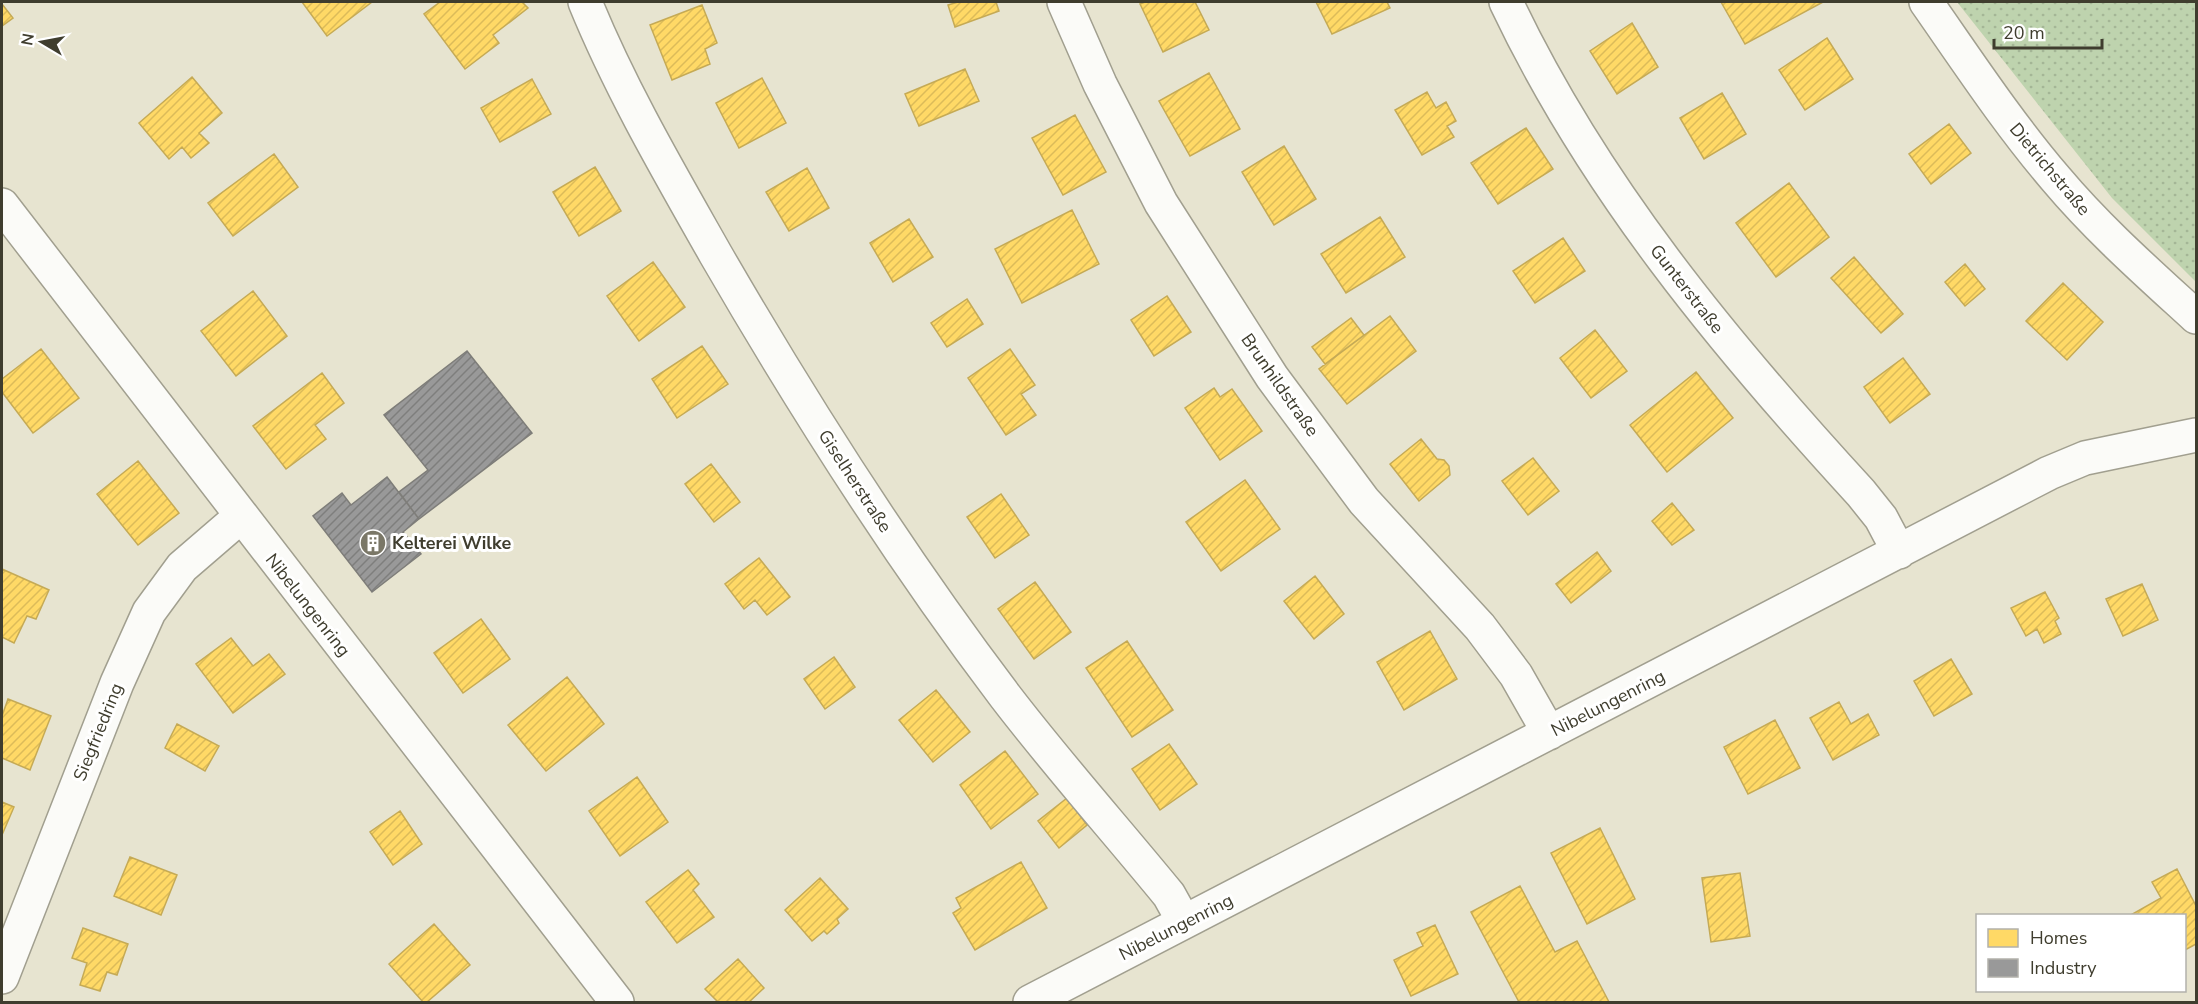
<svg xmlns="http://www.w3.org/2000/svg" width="2198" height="1004" font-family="'Nunito Sans',sans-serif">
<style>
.park{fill:url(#park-dots)}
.homes{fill:url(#homes-hatch);stroke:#c5aa55;stroke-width:1.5}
.industry{fill:url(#industry-hatch);stroke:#7e7d79;stroke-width:1.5}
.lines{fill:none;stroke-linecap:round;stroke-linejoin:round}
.minor-casing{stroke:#a19f8f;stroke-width:36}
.minor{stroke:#fbfbf8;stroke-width:33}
.labels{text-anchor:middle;stroke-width:6;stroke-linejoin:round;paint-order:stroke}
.street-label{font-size:18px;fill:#3f3d2e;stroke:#fff}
.poi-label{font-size:18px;font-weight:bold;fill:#3f3d2e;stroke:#fff;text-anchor:start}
</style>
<defs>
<pattern id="park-dots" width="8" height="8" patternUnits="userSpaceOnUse" patternTransform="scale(1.5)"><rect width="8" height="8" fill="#bed3ae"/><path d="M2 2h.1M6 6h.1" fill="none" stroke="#a4b696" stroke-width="1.8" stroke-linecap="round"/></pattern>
<pattern id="homes-hatch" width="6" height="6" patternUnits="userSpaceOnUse" patternTransform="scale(1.5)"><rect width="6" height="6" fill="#ffd966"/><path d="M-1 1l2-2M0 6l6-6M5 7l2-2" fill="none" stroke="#dcbb59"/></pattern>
<pattern id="industry-hatch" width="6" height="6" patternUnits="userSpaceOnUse" patternTransform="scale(1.5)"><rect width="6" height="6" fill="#999"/><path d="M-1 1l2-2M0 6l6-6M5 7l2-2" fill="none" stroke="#7e7e7d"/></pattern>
</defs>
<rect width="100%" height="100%" fill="#e7e4d0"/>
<path class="park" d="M1957 2H2196V282L2112 198Z"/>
<path class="homes" d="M302 2H372L327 36Z
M440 2H522L528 8 493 35 499 43 465 69 424 14Z
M958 2H996L999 11 955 27 948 5Z
M1145 2H1195L1209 30 1163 52 1140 4Z
M1316 2H1387L1390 8 1332 34Z
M1721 2H1823L1745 44Z
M2 4 13 18 2 26Z
M702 5 717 43 705 49 710 64 672 80 650 25Z
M1632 23 1658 67 1617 94 1590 51Z
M1827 38 1853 79 1805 110 1779 70Z
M965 69 979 101 919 126 905 94Z
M1209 73 1240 129 1190 156 1159 101Z
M192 77 222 113 199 133 209 143 191 158 182 147 169 159 139 123Z
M762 78 786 123 739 148 716 103Z
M532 79 551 114 500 142 481 108Z
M1427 92 1436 108 1446 102 1456 121 1447 126 1454 137 1422 155 1395 110Z
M1722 93 1746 134 1704 159 1680 118Z
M1075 115 1106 172 1063 195 1032 138Z
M1949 124 1971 153 1931 184 1909 154Z
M1526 128 1553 169 1498 204 1471 163Z
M1284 146 1316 199 1274 225 1242 172Z
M274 154 298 187 233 236 208 203Z
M595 167 621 211 579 236 553 192Z
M807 168 829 208 789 231 766 192Z
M1789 183 1829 237 1776 277 1736 223Z
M1072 210 1099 264 1022 303 995 249Z
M1380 217 1405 257 1346 293 1321 254Z
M909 219 933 257 893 282 870 243Z
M1563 238 1585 271 1535 303 1513 271Z
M1854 257 1903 314 1881 333 1831 278Z
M653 262 685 307 639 341 607 296Z
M1965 264 1985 289 1965 306 1945 282Z
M2063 283 2103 322 2067 360 2026 321Z
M253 291 287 336 236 376 201 331Z
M1167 296 1191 332 1154 356 1131 320Z
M967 299 983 324 947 347 931 323Z
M1390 316 1416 351 1347 404 1319 369Z
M1351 318 1364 335 1325 364 1312 347Z
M1595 330 1627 371 1591 398 1560 358Z
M702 346 728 384 677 418 652 379Z
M41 349 79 398 33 433 2 392V379Z
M1010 349 1035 385 1021 394 1036 415 1006 435 968 378Z
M1903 358 1930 394 1890 423 1864 387Z
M1696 372 1733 418 1667 472 1630 425Z
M322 373 344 403 315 425 326 439 286 469 253 426Z
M1214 388 1220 397 1232 389 1262 431 1220 460 1185 408Z
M1421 439 1437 459 1444 460 1449 466 1450 475 1419 501 1390 464Z
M1533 458 1559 491 1528 515 1502 481Z
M138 461 179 513 138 545 97 494Z
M711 464 740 502 714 522 685 484Z
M1245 480 1280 529 1221 571 1186 522Z
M1001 494 1029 535 995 558 967 517Z
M1672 503 1694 530 1672 545 1652 521Z
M1597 552 1611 571 1571 603 1556 584Z
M759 558 790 597 767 615 755 600 744 609 725 584Z
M2 569 49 590 36 619 27 616 14 643 2 637Z
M1315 576 1344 614 1314 639 1284 601Z
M1035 582 1071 632 1034 659 998 609Z
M2142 584 2158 620 2123 636 2106 599Z
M2045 592 2059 618 2055 621 2061 634 2044 643 2037 629 2026 636 2011 608Z
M481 619 510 659 463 693 434 653Z
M1430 631 1457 679 1404 710 1377 662Z
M231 638 253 666 269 654 285 674 233 713 196 664Z
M1127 641 1173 710 1132 737 1086 668Z
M834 657 855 687 825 709 804 679Z
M1951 659 1972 694 1934 716 1914 681Z
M567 677 604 724 546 771 508 725Z
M936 690 970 732 933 762 899 720Z
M8 699 51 716 30 770 2 758V716Z
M1839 702 1851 724 1868 714 1879 735 1833 760 1810 718Z
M1775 720 1800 768 1748 794 1724 747Z
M177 724 219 746 205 771 165 748Z
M1169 744 1197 784 1160 810 1132 769Z
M1005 751 1038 794 991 829 960 785Z
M637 777 668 822 620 856 589 811Z
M1067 798 1087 825 1059 848 1038 821Z
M2 802 14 807 2 835Z
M400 811 422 844 393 865 370 832Z
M1600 828 1635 899 1587 924 1551 853Z
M130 857 177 875 161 915 114 896Z
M1021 862 1047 908 975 950 953 913 961 908 956 898Z
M2177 869 2196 906V944L2185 950 2184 916H2129L2161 898 2152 882Z
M688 870 699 884 693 890 714 917 677 943 646 902Z
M1740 873 1750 936 1711 942 1702 878Z
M820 878 848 909 837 919 839 923 827 934 824 931 812 941 785 910Z
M1520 886 1555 952 1577 941 1609 1002H1519L1471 912Z
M434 924 470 965 427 1002H423L389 964Z
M1435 925 1458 974 1411 996 1394 960 1423 946 1417 933Z
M83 928 128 944 117 975 107 972 100 991 80 985 87 963 72 958Z
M738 959 764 988 749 1002H718L705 989Z"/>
<path class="industry" d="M467 351 532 433 419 519 399 492 428 470 384 415Z
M387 477 419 519 403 532 421 554 372 592 313 516 342 493 351 505Z"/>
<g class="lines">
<defs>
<path id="minor" d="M585 2C621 90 669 172 716 255 804 407 899 556 1005 696 1057 764 1115 829 1169 895L1184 922
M1064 2 1100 84 1161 203 1272 377 1364 501 1480 627 1516 675 1549 733
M1506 2C1593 186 1724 344 1861 493L1881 518 1899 552
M1926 2C1968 62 2008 123 2056 179 2098 229 2148 273 2196 317
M2 205 617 1002
M2 977 117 683 149 612 182 567 240 517
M1030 1002 2049 473 2085 458 2196 435"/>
</defs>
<use href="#minor" class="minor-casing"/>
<use href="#minor" class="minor"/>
</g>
<defs>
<symbol id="building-disc" viewBox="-11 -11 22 22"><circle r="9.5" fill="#7a7767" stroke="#fff"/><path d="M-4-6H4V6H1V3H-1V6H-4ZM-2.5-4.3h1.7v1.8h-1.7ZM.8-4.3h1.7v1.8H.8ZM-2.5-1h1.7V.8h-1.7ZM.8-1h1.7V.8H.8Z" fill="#fff"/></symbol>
</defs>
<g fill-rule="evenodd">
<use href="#building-disc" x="358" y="528" width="30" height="30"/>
</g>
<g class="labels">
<g class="street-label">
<text transform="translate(2050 169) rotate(50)" y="6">Dietrichstraße</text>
<text transform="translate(1687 289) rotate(52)" y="6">Gunterstraße</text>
<text transform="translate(1280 385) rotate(55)" y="6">Brunhildstraße</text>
<text transform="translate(855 481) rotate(57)" y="6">Giselherstraße</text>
<text transform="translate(308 605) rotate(52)" y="6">Nibelungenring</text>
<text transform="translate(1608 703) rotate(-27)" y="6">Nibelungenring</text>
<text transform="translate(98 732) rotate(-68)" y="6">Siegfriedring</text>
<text transform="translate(1176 927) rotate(-27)" y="6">Nibelungenring</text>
</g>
<g class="poi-label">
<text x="392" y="549">Kelterei Wilke</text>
</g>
</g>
<rect width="2198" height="1004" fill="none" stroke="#3f3d2e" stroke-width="6"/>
<rect x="1976" y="914" width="210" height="78" fill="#ffffff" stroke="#b2b1ab" stroke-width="1.5"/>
<rect x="1988" y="929" width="30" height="18" fill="#ffd966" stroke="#b2b1ab" stroke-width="1.5"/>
<text x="2030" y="944" font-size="18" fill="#3f3d2e">Homes</text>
<rect x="1988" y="959" width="30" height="18" fill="#999999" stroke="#b2b1ab" stroke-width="1.5"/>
<text x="2030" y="974" font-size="18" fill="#3f3d2e">Industry</text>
<g transform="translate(42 42) rotate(280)" stroke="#ffffff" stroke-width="4.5" paint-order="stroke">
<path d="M0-4.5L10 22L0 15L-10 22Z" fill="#3f3d2e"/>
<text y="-9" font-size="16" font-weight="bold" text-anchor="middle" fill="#3f3d2e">N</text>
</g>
<path d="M1994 39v9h108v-9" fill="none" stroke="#3f3d2e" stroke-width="3"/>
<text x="2003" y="39" font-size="18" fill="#3f3d2e" stroke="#ffffff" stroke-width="4.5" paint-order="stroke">20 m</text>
</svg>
